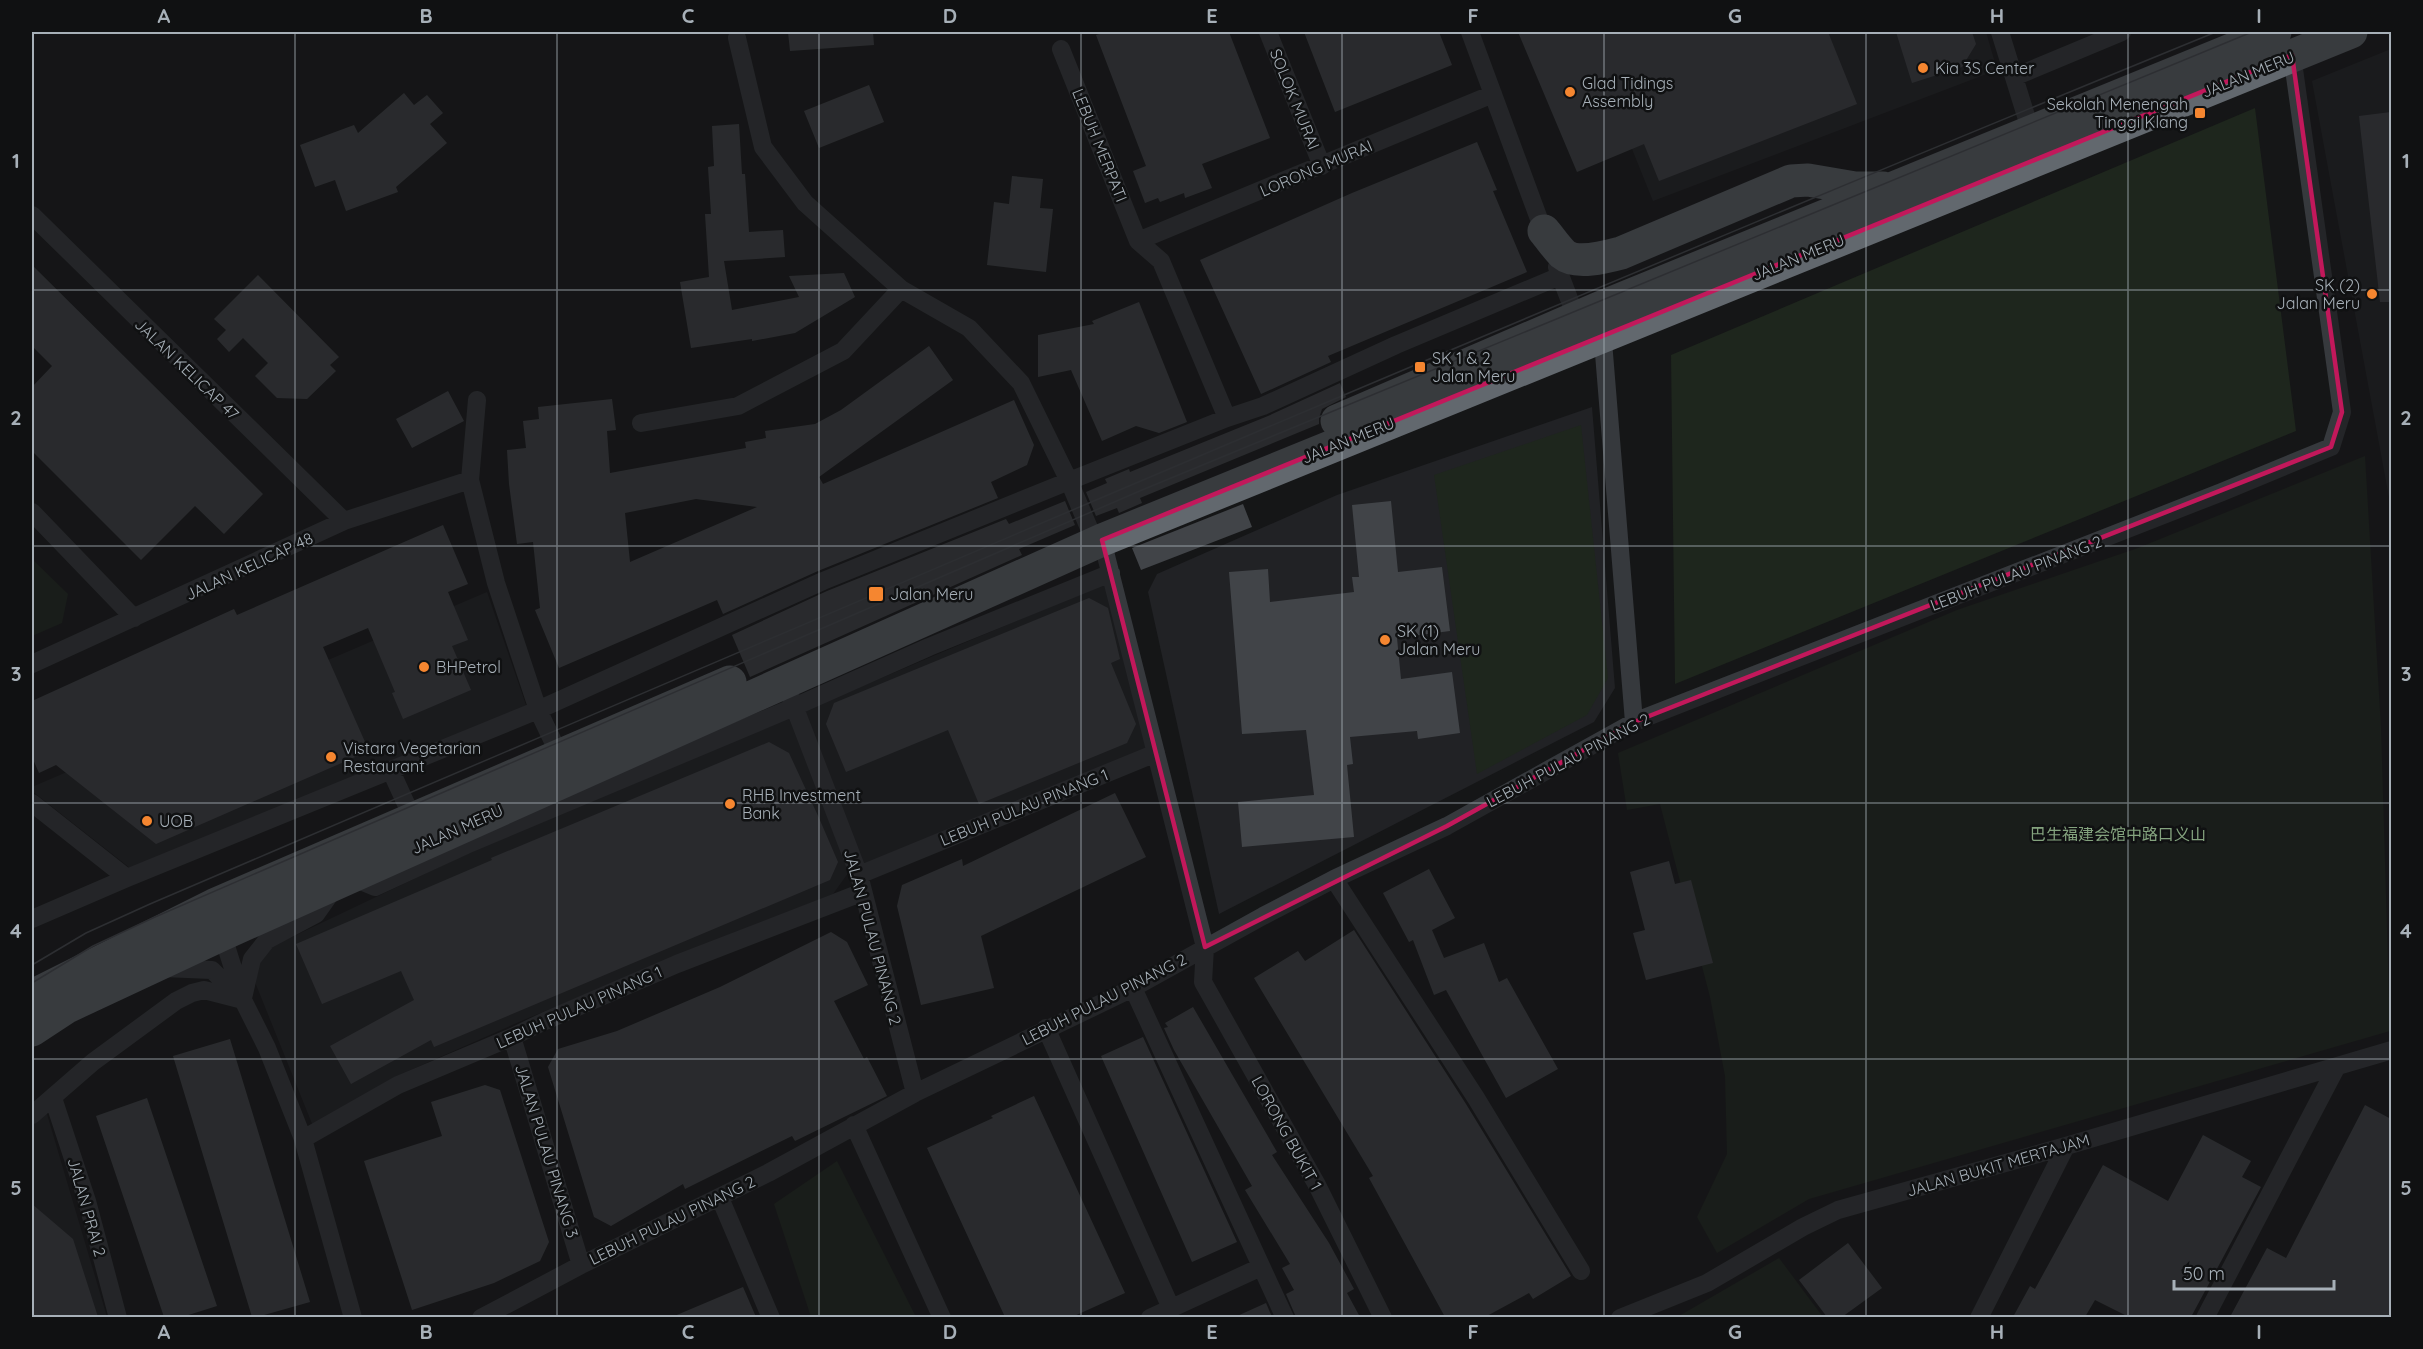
<svg xmlns="http://www.w3.org/2000/svg" width="2423" height="1349" font-family="Quicksand,'Noto Sans SC',sans-serif">
<style>
.built{fill:#212225}
.green{fill:#1e261d}
.building{fill:#414448;fill-rule:evenodd}
.lines{fill:none;stroke-linecap:round;stroke-linejoin:round}
.street{stroke:#36393d;stroke-width:18}
.highway{stroke:#62686e;stroke-width:33}
.tram{stroke:#494d52;stroke-width:1.5}
.marked{fill:none;stroke:#c2185b;stroke-width:4.5;stroke-linejoin:round}
.grid{fill:none;stroke:#a7b0b8;stroke-width:1.5;stroke-opacity:0.55}
.poi-dot{fill:#f58630;stroke:#101112;stroke-width:2}
.labels{text-anchor:middle;stroke-width:5;stroke-linejoin:round;paint-order:stroke}
.poi-label{font-size:16px;fill:#a7b0b8;stroke:#101112;text-anchor:start}
.street-label{font-size:16px;fill:#a7b0b8;stroke:#101112}
.park-label{font-size:16px;fill:#84a37e;stroke:#101112}
.neatline{fill:none;stroke:#a7b0b8;stroke-width:2}
.grid-label{font-size:20px;text-anchor:middle;font-weight:bold;fill:#a7b0b8}
</style>
<rect width="100%" height="100%" fill="#151617"/>
<path class="built" d="M1585 32H1986L1997 70 1653 201Z
M2391 49V508L2312 81Z
M1592 407 1615 688 1594 722 1219 914 1148 592 1157 574 1337 495Z
M1106 583 1147 749 848 873 833 894 528 1018 397 1076 313 1126 255 982 261 958 271 947 479 848Z
M487 592 527 708 130 868 32 791V787Z
M46 1111 107 1317 32 1318V1124Z"/>
<path class="green" d="M2255 108 2296 431 1675 684 1671 355Z
M1581 425 1608 678 1587 715 1477 774 1434 475Z
M2365 456 2381 728 2390 1031 1809 1199 1717 1253 1697 1217 1727 1154 1725 1076 1710 997 1660 804 1627 810 1618 753 1957 610 2138 548Z
M32 559 68 594 62 623 32 636Z
M837 1161 916 1317H811L774 1204Z
M1779 1258 1823 1317H1676L1679 1316Z"/>
<path class="building" d="M788 32H873L874 45 790 51Z
M1106 32H1229L1270 138 1202 164 1212 188 1185 198 1184 193 1160 202 1158 198 1145 203 1133 171 1146 166 1096 35Z
M1304 32H1439L1452 65 1335 112Z
M1518 32H1828L1857 104 1659 181 1644 144 1577 172Z
M1896 32H1972L1976 44 1962 67 1912 83Z
M869 85 884 122 819 148 804 111Z
M404 93 414 105 427 95 443 113 430 124 447 143 396 187 398 192 346 211 335 180 315 187 300 145 354 125 358 133Z
M2391 112V302H2380L2359 116Z
M739 124 742 174H745L749 232 783 230 785 257 724 261 732 310 799 297 789 276 844 273 855 297 795 333 752 341V339L691 348 680 282 709 277 705 214H711L708 167 714 166 712 126Z
M1477 142 1497 190 1493 191 1527 272 1328 356 1331 362 1261 394 1200 260 1352 193Z
M1012 176 1043 179 1040 208 1053 209 1046 272 987 265 994 202 1009 204Z
M32 265 263 494 224 534 195 506 141 560 32 451V387L52 366 32 346Z
M258 275 339 357 330 365 336 371 307 399 277 398 255 376 268 363 243 338 229 352 217 339 226 330 214 319Z
M1139 302 1187 422 1159 433 1136 426 1102 441 1071 370 1038 377V335L1094 324 1092 321Z
M929 346 953 380 819 477 823 484 1014 400 1034 445 1027 465 991 482 998 498 818 571 723 614 717 600 559 668 535 610 540 608 533 542 517 544 509 484 507 450 526 448 523 421 539 419 538 407 612 399 616 430 607 431 610 473 746 448 745 442 766 438 765 431 815 424 841 410ZM696 499 757 507 630 562 625 513Z
M1340 383 1346 397 1322 409 1319 418V424L1140 498 1142 503 1119 513 1117 508 1096 516 1086 492 1107 483 1105 479 1129 469 1130 472 1268 416Z
M448 391 464 421 412 448 396 419Z
M1065 501 1075 525 1019 549 1022 555 750 677 732 635 827 591 1006 519 1009 524Z
M1391 501 1398 572 1442 567 1450 631 1397 638 1401 679 1452 672 1460 733 1418 739 1417 731 1350 737 1353 764 1347 765 1354 837 1242 847 1238 802 1314 795 1306 730 1242 734 1229 572 1268 569 1270 602 1354 592 1352 577H1359L1352 505Z
M1243 504 1252 527 1141 570 1132 548Z
M443 525 468 584 448 592 468 640 452 646 471 690 403 719 392 693 395 692 368 628 323 647 369 751 156 844 56 765 39 773 32 757V701L234 609 237 615Z
M1089 598 1108 608 1120 659 1111 663 1136 724 1127 743 979 804 948 730 846 772 826 724 834 703Z
M769 742 789 753 819 818 838 862 830 880 434 1047 431 1040 351 1084 330 1046 414 1000 401 971 322 1004 296 944 492 860 491 858Z
M1115 793 1146 857 981 936 994 988 921 1005 897 906 902 885 962 859 963 866Z
M1669 861 1675 884 1691 880 1713 963 1646 980 1633 933 1645 930 1630 872Z
M1429 869 1455 918 1432 930 1444 958 1484 943 1499 982 1507 978 1558 1069 1506 1098 1446 990 1434 995 1413 940 1409 942 1383 893Z
M1354 930 1466 1104 1571 1276 1533 1299 1529 1293 1485 1317H1445L1369 1178 1373 1176 1254 978 1298 951 1305 961Z
M831 932 847 942 868 985 834 1001 864 1059 867 1057 887 1096 795 1141 792 1136 685 1189 683 1184 611 1226 594 1217 548 1067 558 1049 617 1031 720 987Z
M1193 1007 1277 1152 1272 1155 1329 1243 1354 1289 1347 1293 1360 1317H1296L1286 1294 1294 1290 1282 1268 1290 1264 1245 1190 1252 1186 1174 1050 1164 1028 1168 1027 1165 1023Z
M1143 1037 1237 1242 1192 1262 1101 1056Z
M230 1039 310 1302 257 1317H252L173 1056Z
M485 1085 500 1090 549 1242 540 1261 494 1283 412 1310 364 1161 442 1136 431 1102Z
M1034 1096 1125 1293 1072 1317H1005L927 1148 993 1118 991 1116Z
M147 1098 217 1306 182 1317H164L96 1116Z
M2365 1105 2391 1119V1317H2230L2267 1248 2286 1258Z
M2203 1135 2251 1161 2242 1177 2261 1187 2191 1317H2129L2095 1300 2085 1317H2013L2030 1286 2035 1289 2103 1165 2168 1201Z
M32 1204 73 1239 98 1317H32Z
M1848 1243 1882 1288 1842 1317H1827L1799 1280Z
M743 1287 756 1317H672Z
M1266 1303 1272 1317H1235Z"/>
<g class="lines">
<path class="street" d="M1268 32 1322 166
M1470 32 1546 238
M2000 32 2031 132
M737 38 763 147 805 203 901 289 969 328 1021 383 1069 481 1089 528
M1061 49 1138 241 1161 261 1227 418
M2014 77 2122 32
M32 215 344 521
M1138 241 1493 94
M1557 267 1579 325
M1602 329 1634 722
M477 400 470 480 496 583 538 710 560 756
M641 423 738 406 843 351 901 289
M32 512 134 618
M1102 540 1205 947 1203 982 1317 1185 1383 1318
M32 664 344 521 470 480
M791 698 859 875 915 1093
M391 771 413 819
M32 803 127 878
M859 875 1156 753
M351 877 375 887 466 845 794 707 929 647 1111 573
M1334 879 1476 1098 1581 1271
M32 919 127 878 538 710 823 581 1069 481 1227 418 1263 406 1396 345 1560 276
M220 927 243 1000 267 1048 303 1139 353 1318
M164 968 212 970 241 999
M1133 988 1285 1318
M243 998 252 959 267 940 316 914 333 890
M1046 1028 1171 1308
M512 1037 581 1265
M53 1098 87 1201 118 1318
M32 1115 93 1062 176 1001 192 993 204 990 243 1000
M854 1125 942 1318
M303 1139 398 1085 512 1037 545 1021 677 964 863 892
M720 1198 771 1318
M481 1318 581 1265 768 1173 915 1093 1133 988 1263 916 1334 879 1447 826 1634 722 2222 492 2331 447 2342 412 2292 55
M1150 1318 1261 1267
M1620 1318 1707 1283 1803 1227 1838 1210 2066 1146 2392 1050
M1979 1318 2066 1146
M2205 1318 2337 1066"/>
<path class="highway" d="M1544 231C1550 238 1556 247 1563 254 1576 265 1606 257 1621 253L1791 181 1808 180 1855 188H1883
M1337 421 1597 309 2275 32
M32 996 214 905 730 682
M32 1030 67 1007 223 934 1102 540 2351 32"/>
<path class="tram" d="M32 965 86 933 150 904C837 610 1524 315 2216 32
M32 983 93 946 155 917 1142 490 2252 32"/>
</g>
<path d="M0 0H2423V1349H0ZM2292 55 2342 412 2331 447 1634 722 1447 826 1205 947 1102 540Z" fill="#151617" fill-opacity=".55" fill-rule="evenodd"/>
<path class="marked" d="M2292 55 2342 412 2331 447 1634 722 1447 826 1205 947 1102 540Z"/>
<path class="grid" d="M295 32V1318M557 32V1318M819 32V1318M1081 32V1318M1342 32V1318M1604 32V1318M1866 32V1318M2128 32V1318M32 290H2392M32 546H2392M32 803H2392M32 1059H2392"/>
<g class="poi-dot">
<circle cx="1923" cy="68" r="6"/>
<circle cx="1570" cy="92" r="6"/>
<rect x="2194" y="107" width="12" height="12" rx="3"/>
<circle cx="2372" cy="294" r="6"/>
<rect x="1414" y="361" width="12" height="12" rx="3"/>
<rect x="868" y="586" width="16" height="16" rx="3"/>
<circle cx="1385" cy="640" r="6"/>
<circle cx="424" cy="667" r="6"/>
<circle cx="331" cy="757" r="6"/>
<circle cx="730" cy="804" r="6"/>
<circle cx="147" cy="821" r="6"/>
</g>
<g class="labels">
<g class="poi-label">
<text x="1935" y="74">Kia 3S Center</text>
<text x="1582" y="89">Glad Tidings<tspan x="1582" dy="18">Assembly</tspan></text>
<text x="2188" y="110" text-anchor="end">Sekolah Menengah<tspan x="2188" dy="18">Tinggi Klang</tspan></text>
<text x="2360" y="291" text-anchor="end">SK (2)<tspan x="2360" dy="18">Jalan Meru</tspan></text>
<text x="1432" y="364">SK 1 &amp; 2<tspan x="1432" dy="18">Jalan Meru</tspan></text>
<text x="890" y="600">Jalan Meru</text>
<text x="1397" y="637">SK (1)<tspan x="1397" dy="18">Jalan Meru</tspan></text>
<text x="436" y="673">BHPetrol</text>
<text x="343" y="754">Vistara Vegetarian<tspan x="343" dy="18">Restaurant</tspan></text>
<text x="742" y="801">RHB Investment<tspan x="742" dy="18">Bank</tspan></text>
<text x="159" y="827">UOB</text>
</g>
<g class="street-label">
<text transform="translate(2248 74) rotate(-22)" y="6">JALAN MERU</text>
<text transform="translate(1295 99) rotate(68)" y="6">SOLOK MURAI</text>
<text transform="translate(1100 145) rotate(68)" y="6">LEBUH MERPATI</text>
<text transform="translate(1316 168) rotate(-23)" y="6">LORONG MURAI</text>
<text transform="translate(1798 257) rotate(-22)" y="6">JALAN MERU</text>
<text transform="translate(187 369) rotate(44)" y="6">JALAN KELICAP 47</text>
<text transform="translate(1348 440) rotate(-22)" y="6">JALAN MERU</text>
<text transform="translate(249 566) rotate(-25)" y="6">JALAN KELICAP 48</text>
<text transform="translate(2016 573) rotate(-21)" y="6">LEBUH PULAU PINANG 2</text>
<text transform="translate(1568 760) rotate(-28)" y="6">LEBUH PULAU PINANG 2</text>
<text transform="translate(1024 807) rotate(-22)" y="6">LEBUH PULAU PINANG 1</text>
<text transform="translate(457 829) rotate(-24)" y="6">JALAN MERU</text>
<text transform="translate(873 937) rotate(75)" y="6">JALAN PULAU PINANG 2</text>
<text transform="translate(1104 999) rotate(-27)" y="6">LEBUH PULAU PINANG 2</text>
<text transform="translate(579 1007) rotate(-24)" y="6">LEBUH PULAU PINANG 1</text>
<text transform="translate(1287 1133) rotate(61)" y="6">LORONG BUKIT 1</text>
<text transform="translate(547 1151) rotate(73)" y="6">JALAN PULAU PINANG 3</text>
<text transform="translate(1998 1165) rotate(-16)" y="6">JALAN BUKIT MERTAJAM</text>
<text transform="translate(87 1207) rotate(74)" y="6">JALAN PRAI 2</text>
<text transform="translate(672 1220) rotate(-26)" y="6">LEBUH PULAU PINANG 2</text>
</g>
<g class="park-label">
<text x="2118" y="840">巴生福建会馆中路口义山</text>
</g>
</g>
<rect width="2423" height="1349" fill="none" stroke="#101112" stroke-width="66"/>
<path d="M2174 1280v9h160v-9" fill="none" stroke="#a7b0b8" stroke-width="3"/>
<text x="2183" y="1280" font-size="18" fill="#a7b0b8" stroke="#101112" stroke-width="4.5" paint-order="stroke">50 m</text>
<rect x="33" y="33" width="2357" height="1283" class="neatline"/>
<g class="grid-label">
<text x="164" y="23">A</text>
<text x="426" y="23">B</text>
<text x="688" y="23">C</text>
<text x="950" y="23">D</text>
<text x="1212" y="23">E</text>
<text x="1473" y="23">F</text>
<text x="1735" y="23">G</text>
<text x="1997" y="23">H</text>
<text x="2259" y="23">I</text>
<text x="16" y="168">1</text>
<text x="2406" y="168">1</text>
<text x="16" y="425">2</text>
<text x="2406" y="425">2</text>
<text x="16" y="681">3</text>
<text x="2406" y="681">3</text>
<text x="16" y="938">4</text>
<text x="2406" y="938">4</text>
<text x="16" y="1195">5</text>
<text x="2406" y="1195">5</text>
<text x="164" y="1339">A</text>
<text x="426" y="1339">B</text>
<text x="688" y="1339">C</text>
<text x="950" y="1339">D</text>
<text x="1212" y="1339">E</text>
<text x="1473" y="1339">F</text>
<text x="1735" y="1339">G</text>
<text x="1997" y="1339">H</text>
<text x="2259" y="1339">I</text>
</g>
</svg>
